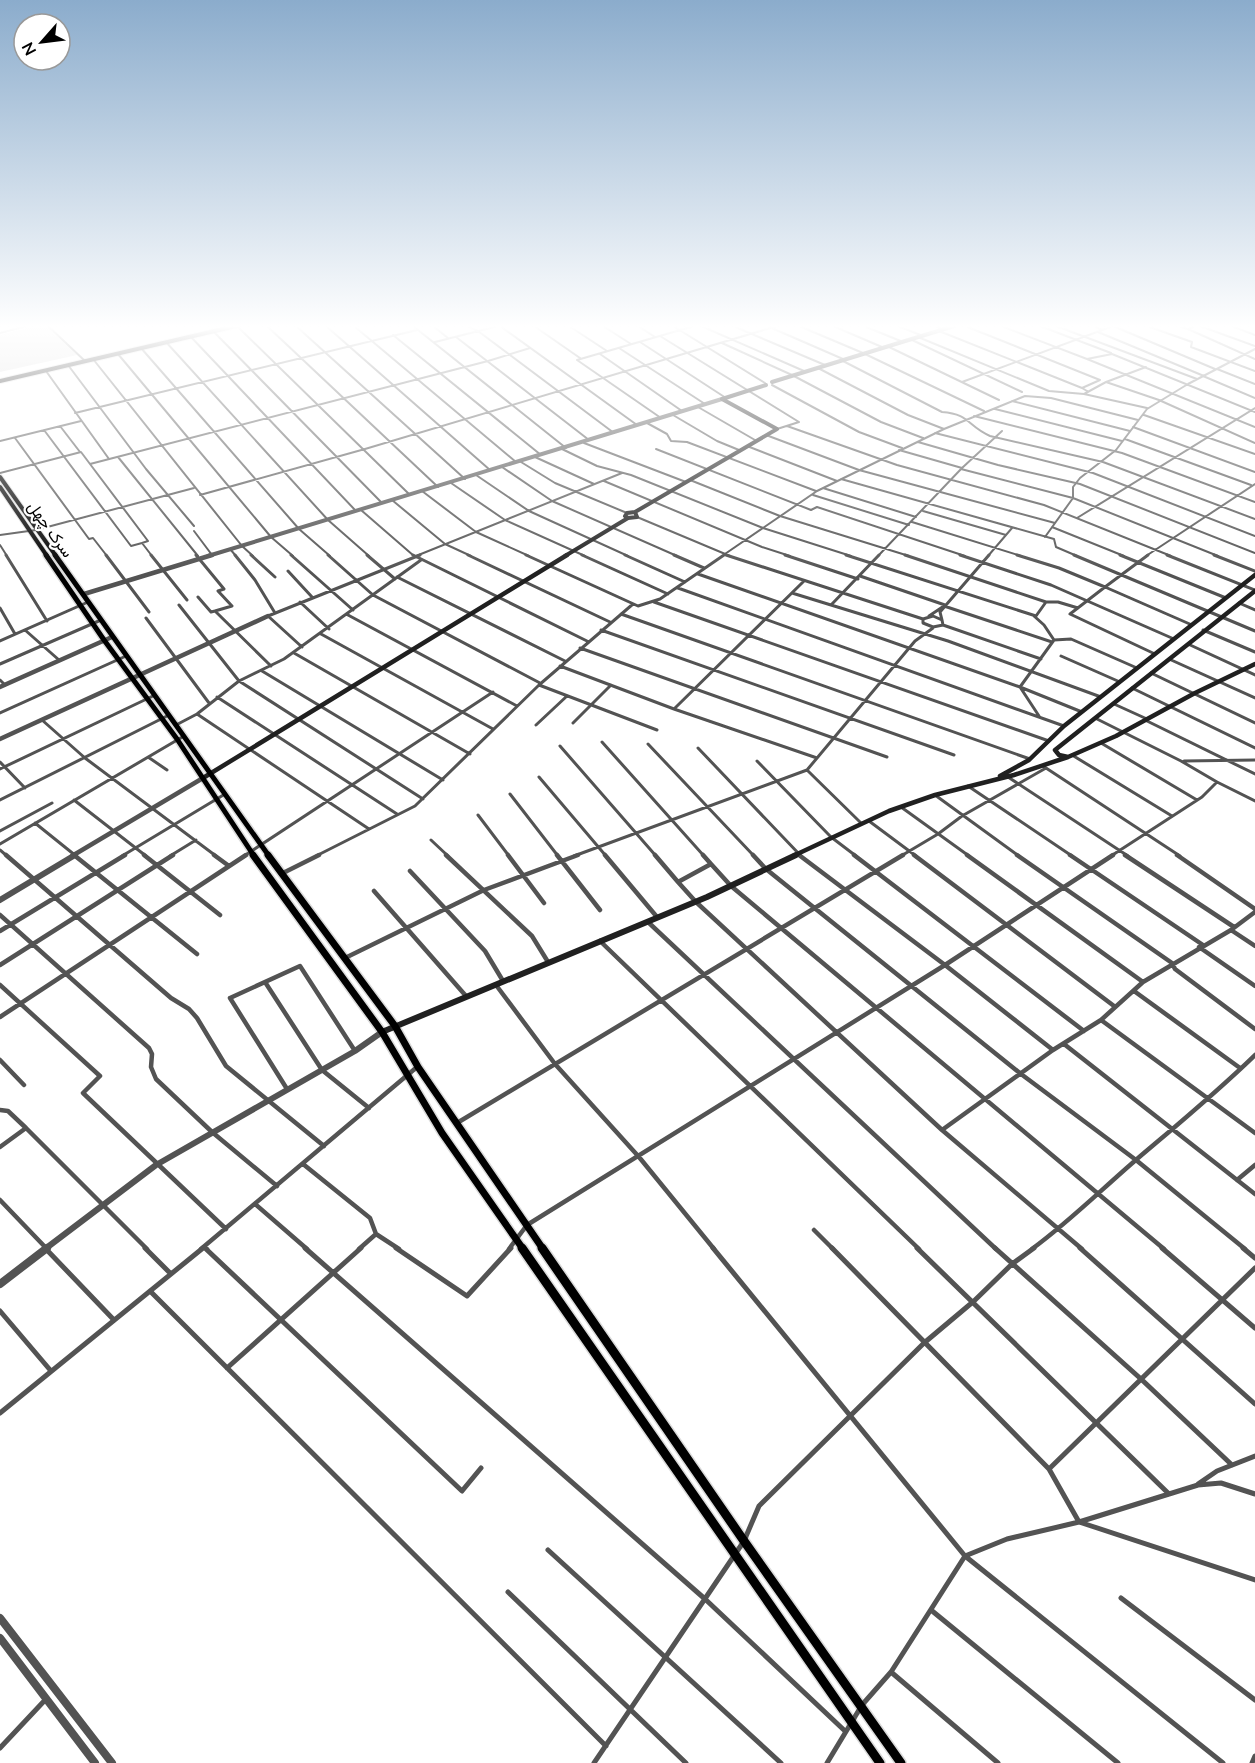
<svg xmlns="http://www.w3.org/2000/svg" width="1255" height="1763" font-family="'Nunito Sans',Vazirmatn,sans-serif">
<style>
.green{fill:#dadada}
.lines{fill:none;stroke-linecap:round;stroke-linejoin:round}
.primary-far3-casing{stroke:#dbdbdb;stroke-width:6}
.primary-far2-casing{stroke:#dbdbdb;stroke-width:8}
.primary-far1-casing{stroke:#dbdbdb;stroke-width:10}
.primary-casing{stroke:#dbdbdb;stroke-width:12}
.minor-far3{stroke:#535353;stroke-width:2}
.minor-far2{stroke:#535353;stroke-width:3}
.minor-far1{stroke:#535353;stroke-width:4.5}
.minor{stroke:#535353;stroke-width:5}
.tertiary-far3{stroke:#535353;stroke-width:4}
.tertiary-far2{stroke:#535353;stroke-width:4.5}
.tertiary-far1{stroke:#535353;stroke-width:6}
.tertiary{stroke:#535353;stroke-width:8}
.secondary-far2{stroke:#202020;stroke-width:4}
.secondary-far1{stroke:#202020;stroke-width:4.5}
.secondary{stroke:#202020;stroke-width:6}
.primary-far3{stroke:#000;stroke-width:4}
.primary-far2{stroke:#000;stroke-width:5}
.primary-far1{stroke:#000;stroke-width:7}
.primary{stroke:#000;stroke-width:9}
.labels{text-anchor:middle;stroke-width:4.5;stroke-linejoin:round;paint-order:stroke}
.far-street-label{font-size:16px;fill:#000;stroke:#fff}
</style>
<rect width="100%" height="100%" fill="#fff"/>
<path class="green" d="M35 326H46L77 355 0 372V335Z"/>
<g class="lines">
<defs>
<path id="primary-far3" d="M0 381 236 326
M0 477 56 556
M0 487 47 556"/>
<path id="primary-far2" d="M46 555 104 640 177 739 254 856
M55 555 269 856"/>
<path id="primary-far1" d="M253 855 382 1032 442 1133 523 1249
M268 855 395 1026 418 1067 543 1249"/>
<path id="primary" d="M522 1248 880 1763
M542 1248 744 1541 901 1763"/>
</defs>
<use href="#primary-far3" class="primary-far3-casing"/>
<use href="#primary-far2" class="primary-far2-casing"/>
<use href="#primary-far1" class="primary-far1-casing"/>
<use href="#primary" class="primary-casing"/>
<path class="minor-far3" d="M48 326 85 361
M237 326 410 495
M267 326 438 487
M296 326 465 479
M326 326 490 470
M354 326 516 462
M413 326 566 448
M433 326 448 338
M467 326 478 331 614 433
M500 326 637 425
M534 326 580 358
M569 326 607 351
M603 326 631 344
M638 326 655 337
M673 326 765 383
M701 326 804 371
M733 326 825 365
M767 326 843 359
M799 326 863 353 984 411
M833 326 882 347
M864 326 903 342
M898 326 923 336
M935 326 942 329
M965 326 1100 380 1082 388 1087 391
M1001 326 1087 359
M1040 326 1111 353
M1056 326 1197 379
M1093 326 1103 330
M1113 326 1215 369
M1147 326 1192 342 1191 347 1255 371
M1178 326 1188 329 1195 326
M1200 326 1255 346
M1232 326 1255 335
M1188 329 1255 359
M213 331 382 503
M939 331 1082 388
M1098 332 1204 376
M0 333 27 326
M393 335 541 455
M660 336 799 422
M191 337 356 511
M456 337 589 440
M918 337 1049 391 1084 394 1106 382 1146 367
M910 339 1022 392
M166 342 328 520 369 556
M435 342 498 326
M640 342 726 398
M722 343 792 375 881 422 923 438
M887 346 999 400
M141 348 299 529 330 556
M619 348 705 404
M118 354 271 537 293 556
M600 354 682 411
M93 359 242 546 253 556
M577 360 694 326
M577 360 661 418
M841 360 942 412C970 414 967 426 990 436L1103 462 1255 519
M68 365 146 469 194 526
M818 368 908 415 944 429 1025 396 1051 398 1138 420
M1217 369 1255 384
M46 371 109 459
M1203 376 1255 398
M962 382 1113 326
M1106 382 1159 400 1255 443
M772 385 859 432 902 448
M1084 394 1147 408
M1012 401 1130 431
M698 407 755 440
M995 409 1122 441
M1255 412 1112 354 1087 359 1255 427
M75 413 417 330
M673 415 717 441 739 450
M1144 415 1255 454
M974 416 1122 453 1255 502
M647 423 667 434 671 441 687 442 816 491
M60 426 80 452
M787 426 897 465 1044 505 1171 556
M1133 427 1255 472
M777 429 799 422
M44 430 131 546 142 543
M935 433 1093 473 1255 536
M766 435 859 470 1055 523
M15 438 89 539 93 538 107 556
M1125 439 1251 485
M0 441 81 421
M918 442 998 465 1080 484 1255 553
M584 443 686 482
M747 446 837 481
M562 449 597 466 631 475 763 528 851 556
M656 449 811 510 817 507 965 556
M899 450 962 468
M118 457 198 556
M535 457 594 484
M521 462 555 483 627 513
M90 464 148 541 142 543 152 556
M502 467 552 501 677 556
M961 469 1073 498 1218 556
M0 473 81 452 90 464 488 361 530 348
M476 475 529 511 628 556
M841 479 1054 539 1056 547 1077 556
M690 480 780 516 909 556
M604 481 762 547 790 556
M451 483 505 520 585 556
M823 488 916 517
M422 491 476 532 529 556
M200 495 365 449 777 326
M813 495 909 525
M392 500 445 544 471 556
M361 510 414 556
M923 511 1006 535
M637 517 730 556
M1077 518 1255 408
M912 522 1021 556
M1052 527 1124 556
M194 531 212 555
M0 535 36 530 194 488
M1045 537 1073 498V487L1080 478 1116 450 1147 409 1188 384 1255 349
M0 545 7 556
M230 549 236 556
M416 556 622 473
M722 556 817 491 944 429
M878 556 962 468 1002 431
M988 556 1012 528
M1146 556 1255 484"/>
<path class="minor-far2" d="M6 555 47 621
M106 555 149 612
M151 555 187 600
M196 555 224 589 218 591 232 606 215 611 271 666
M235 555 255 580 275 613
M251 555 275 577
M291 555 353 610
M328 555 373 595 540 683
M367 555 395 579
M413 555 587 641
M468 555 610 622
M526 555 638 606 660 599 724 555
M582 555 668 594
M625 555 685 582
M674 555 704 568
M726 555 923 619 933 616 942 620 943 625
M785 555 858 579
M846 555 1036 616 1046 602H1058L1078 608
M905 555 1046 602
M960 555 1051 585 1174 639
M1017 555 1059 568 1105 587 1148 555
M1074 555 1255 631
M1120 555 1226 598
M1167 555 1255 590
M1214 555 1255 571
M288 571 312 597
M698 574 1020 687 1082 712
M860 576 945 605
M397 577 565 661
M678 588 1064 726
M792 593 948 641 1101 697
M198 597 211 612 215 611
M300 602 329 629
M654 602 1049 741
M1239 603 1255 610
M832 604 879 555
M179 605 239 681 423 799
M0 608 15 634
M621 614 1030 759
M348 615 517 706
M929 616 944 606 1052 642
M1034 616 1044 625 1054 640 1020 687 1039 716
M146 618 209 703
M923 619V623L933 627 943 625 1041 659
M942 620 940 612 989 555
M25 630 59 660
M601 630 954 755
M1203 630 1255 652
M321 634 493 729
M1054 640 1071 639 1137 668
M0 641 88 602
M1188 644 1255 675
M302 647 268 616 420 555
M580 648 887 757
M294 653 470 754
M1155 654 1070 614 1105 587 1192 625
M1061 656 1120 682
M1169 659 1255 698
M0 664 101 620
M560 666 674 709 817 758
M262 671 443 780
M1151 673 1255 723
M0 680 5 685
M539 685 657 730
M1132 688 1255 748
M217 697 397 814
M1114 704 1147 719
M674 709 804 581
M0 713 126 656
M197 714 369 829
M1095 718 1181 761 1217 782 1202 797 1111 856
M42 720 85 758 216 856
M1145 720 1255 774
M573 723 611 685
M176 725 197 714 239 681 284 659 421 560
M536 725 567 696
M602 742 704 856
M1101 743 1197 800
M648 744 754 856
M560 746 656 856
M698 748 801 856
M1072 755 1172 816
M148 757 167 770
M757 761 831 837 856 856
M1184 761 1255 760
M0 762 25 788
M1046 768 1180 856
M0 769 155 695
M807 770 861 823
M539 777 606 856
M1008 777 1128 856
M1217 782 1255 801
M968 786 1072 856
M510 794 558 856
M935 795 1019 856
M0 800 169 715
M74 800 146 856
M901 807 969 856
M478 815 509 856
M869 821 916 856
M35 823 76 856
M0 831 52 803
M431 840 448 856
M0 844 184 736
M0 850 7 856
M122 856 225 794
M170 856 196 840
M244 856 493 692
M316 856 415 806 539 685 633 604
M574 856 807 770 915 641 933 628
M901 856 938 834 962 816 1046 768 1043 766"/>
<path class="minor-far1" d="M6 855 171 998 189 1009 197 1018 226 1066 324 1146
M74 855 197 954
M144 855 220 915
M214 855 229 866
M446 855 532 936 548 962
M508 855 544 903
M557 855 600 910
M605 855 657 917
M655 855 678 882
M703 855 711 864
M753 855 766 869 1021 1074 1136 1160 1245 1249
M854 855 1084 1031
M914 855 1114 1006
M967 855 1143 982
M1017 855 1172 963 1175 969 1255 1029
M1070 855 1203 945
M1125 855 1234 927
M1177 855 1255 909
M410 871 485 951 503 981
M281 874 319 855
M374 891 466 996
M0 915 149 1048 152 1054 151 1067 156 1079 212 1132 277 1186
M648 922 996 1249
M1231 930 1255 946
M0 931 125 855
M600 941 919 1249
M1199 947 1255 986
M345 958 484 890 578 855
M0 965 173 855
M265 982 322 1070 369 1108
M0 985 100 1076 83 1093 226 1229
M496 985 555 1064 639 1157 714 1249
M1134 991 1240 1068
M0 1017 246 855
M1101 1020 1255 1133
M1064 1044 1255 1194
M1053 1050 945 965 1113 855
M0 1060 24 1085
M287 1089 230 998 300 966 355 1051
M0 1110 8 1111 26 1128 147 1249
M457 1123 903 855
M942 1130 1053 1050 1101 1020 1143 982 1231 930 1255 912
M0 1147 26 1128
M303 1164 370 1218 376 1234 399 1249
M1237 1180 1255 1165
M0 1200 47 1249
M255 1204 307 1249
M814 1230 833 1249
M204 1247 207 1249
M201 1249 417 1067
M359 1249 376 1234
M509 1249 527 1225 945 965 799 855
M1032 1249C1069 1222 1102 1189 1137 1159 1177 1125 1217 1092 1255 1055
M1082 1249 942 1130 696 902 678 882 711 864 731 886 1164 1249"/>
<path class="minor" d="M45 1248 114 1320
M145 1248 171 1274
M205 1248 462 1491 481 1468
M305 1248 705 1599 845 1731
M396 1248 467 1296 511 1248
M713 1248 965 1556 1223 1763
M832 1248 1049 1469 1079 1522 1255 1580
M917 1248 1168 1493
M995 1248 1141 1379 1232 1465
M1080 1248 1255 1404
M1162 1248 1255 1328
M1243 1248 1255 1258
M150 1291 606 1746
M0 1311 51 1371
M227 1368 361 1248
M0 1413 203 1248
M1049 1469 1255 1268
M1198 1484 1217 1471 1255 1456
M548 1550 781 1763
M508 1592 686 1763
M1121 1598 1255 1700
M931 1610 1118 1763
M891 1672 998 1763
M0 1748 46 1699
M594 1763 744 1541 759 1506 924 1343 974 1301 1012 1264 1034 1248
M827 1763 862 1705 891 1672 965 1556 1007 1539 1079 1522 1198 1485 1221 1483 1255 1494
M1252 1763 1255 1756"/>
<path class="tertiary-far3" d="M208 556 722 399"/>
<path class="tertiary-far2" d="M84 594 212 555
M0 687 112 637
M0 739 268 616
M72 856 203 778"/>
<path class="tertiary-far1" d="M0 900 75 855
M45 1249 156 1165 355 1051 382 1032"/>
<path class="tertiary" d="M0 1284 47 1248
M0 1618 112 1763
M0 1638 95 1763"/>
<path class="secondary-far2" d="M772 382 954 326
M722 399 777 429
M722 399 766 385
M628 518 625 516 627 513 635 512 777 429
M565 556 628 518 637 517 635 512"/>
<path class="secondary-far1" d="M1068 757 1059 755 1055 750 1255 591
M1000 776 1029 760 1064 726 1255 575
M203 778 567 555
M793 856 889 811 935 795 1014 775 1068 757 1116 736 1195 693 1255 664"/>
<path class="secondary" d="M382 1032 707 897 796 855"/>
<use href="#primary-far3" class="primary-far3"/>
<use href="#primary-far2" class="primary-far2"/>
<use href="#primary-far1" class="primary-far1"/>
<use href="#primary" class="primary"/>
</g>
<linearGradient id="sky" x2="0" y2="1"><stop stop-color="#8baccc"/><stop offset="0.57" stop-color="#fff"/><stop offset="1" stop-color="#fff" stop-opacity="0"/></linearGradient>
<rect width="1255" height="573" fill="url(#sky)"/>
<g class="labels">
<g class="far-street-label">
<text transform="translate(51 529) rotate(54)" y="6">سرک چهل</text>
</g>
</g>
<g transform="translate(42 42) rotate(242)"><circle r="28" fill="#ffffff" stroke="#999999" stroke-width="1.5"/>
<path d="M0-4.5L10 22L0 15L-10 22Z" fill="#000000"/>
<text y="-9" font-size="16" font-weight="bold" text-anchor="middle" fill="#000000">N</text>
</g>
</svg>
